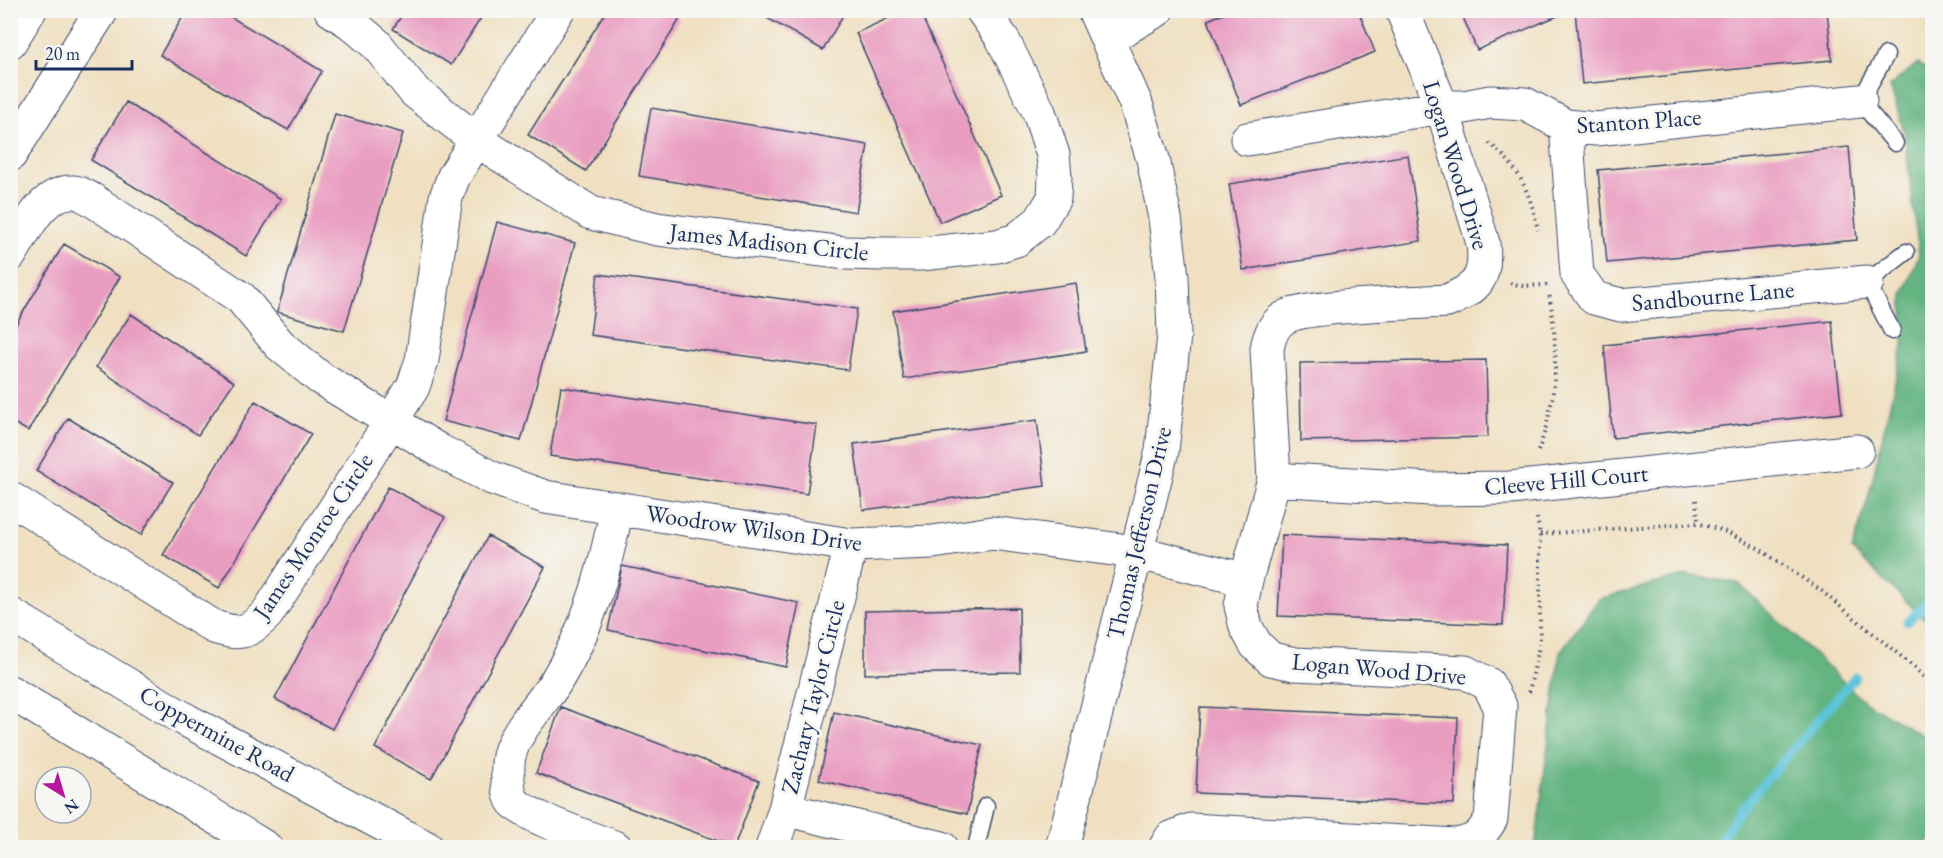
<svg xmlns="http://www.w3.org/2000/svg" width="1943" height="858" font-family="'EB Garamond',serif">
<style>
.forest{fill:#63b480;stroke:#3f726f;stroke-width:1.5}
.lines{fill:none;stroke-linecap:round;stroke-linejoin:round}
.stream{stroke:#5cc4d9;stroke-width:9}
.building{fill:#e99dc1}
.lane-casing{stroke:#3b4a6d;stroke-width:19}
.street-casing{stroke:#3b4a6d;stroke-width:35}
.secondary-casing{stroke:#3b4a6d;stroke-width:35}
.primary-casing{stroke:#3b4a6d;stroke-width:35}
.path{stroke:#3b4a6d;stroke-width:4;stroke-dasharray:1.5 4.5;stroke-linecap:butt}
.lane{stroke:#fff;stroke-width:16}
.street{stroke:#fff;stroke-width:33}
.secondary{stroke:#fff;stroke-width:33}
.primary{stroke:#fff;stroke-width:33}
.labels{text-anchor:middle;stroke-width:6;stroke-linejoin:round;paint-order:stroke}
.street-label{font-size:24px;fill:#1b2f5e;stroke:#f6f6f2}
</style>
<rect width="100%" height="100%" fill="#f6f6f2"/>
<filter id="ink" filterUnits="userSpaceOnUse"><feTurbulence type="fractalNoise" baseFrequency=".0167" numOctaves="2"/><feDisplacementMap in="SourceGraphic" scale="12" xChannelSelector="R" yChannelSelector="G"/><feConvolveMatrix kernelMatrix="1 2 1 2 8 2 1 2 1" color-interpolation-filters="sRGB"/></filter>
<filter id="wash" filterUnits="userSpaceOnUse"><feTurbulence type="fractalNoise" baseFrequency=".008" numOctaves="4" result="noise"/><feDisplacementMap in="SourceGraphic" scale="24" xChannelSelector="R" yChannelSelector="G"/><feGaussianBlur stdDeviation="1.35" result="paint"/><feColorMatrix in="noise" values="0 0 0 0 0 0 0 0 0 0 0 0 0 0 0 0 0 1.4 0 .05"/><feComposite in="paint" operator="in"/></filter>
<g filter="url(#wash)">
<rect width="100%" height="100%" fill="#f0e0c1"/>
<path class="forest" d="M1917 64 1932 72V626L1852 550 1868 499 1903 347V295L1919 255 1904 131 1890 86Z
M1687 575 1738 583 1865 702 1932 741V837L1925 847H1535L1560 652 1599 599Z"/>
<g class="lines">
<path class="stream" d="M1907 622 1932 598
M1715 848 1738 813 1855 677"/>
</g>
<g id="blocks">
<path class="building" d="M187 10H219L322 71 288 130 160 55Z
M405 10H486L451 65 393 29Z
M607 10H667L680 19 586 171 528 135Z
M753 10H846L823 50Z
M906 10H919L1001 195 940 222 856 33Z
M1232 10H1358L1375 52 1241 105 1208 20Z
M1460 10H1560L1562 14 1477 50Z
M1575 10H1827L1832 60 1582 84Z
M126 102 281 199 246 256 91 160Z
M651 108 868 145 856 212 639 176Z
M335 114 403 133 344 331 277 312Z
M1849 147 1857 240 1607 263 1598 170Z
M1408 155 1421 241 1243 270 1229 184Z
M497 222 575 243 521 441 443 421Z
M64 244 120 277 28 431 10 421V334Z
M598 274 857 309 848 370 590 335Z
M1076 283 1086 351 904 379 893 311Z
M131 314 234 382 198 435 96 367Z
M1832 321 1842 413 1613 438 1604 345Z
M1486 360 1488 437 1301 441 1300 363Z
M561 387 817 425 807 494 550 456Z
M255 401 311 434 219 588 163 555Z
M68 418 173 482 141 535 36 471Z
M1037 420 1045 486 863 510 854 444Z
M388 487 445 517 332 729 275 699Z
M1282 535 1507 545 1503 625 1278 616Z
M488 536 545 567 431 779 375 748Z
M622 566 799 603 786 667 608 630Z
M1019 608 1020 672 865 674V611Z
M561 707 759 781 734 847 536 773Z
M1200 707 1458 718 1454 804 1196 793Z
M834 712 982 745 967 814 819 780Z"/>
</g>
</g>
<g filter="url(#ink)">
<use href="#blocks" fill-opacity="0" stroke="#3b4a6d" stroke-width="1.5"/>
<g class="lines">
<defs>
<path id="lane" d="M1886 55 1860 101 1895 143
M1892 331 1867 282 1906 252
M976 848 986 806"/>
<path id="street" d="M331 10 351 23 376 44 415 92 475 139 591 213 657 229 845 253 884 254H921L997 246 1016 240 1040 221 1054 198 1055 176 1053 155 1039 112 1002 38 982 10
M1107 39 1157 10
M1566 126 1577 274 1594 298 1621 305 1867 282
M1247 139 1442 107H1464L1490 102 1525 104 1566 126 1596 129 1860 101
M10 255C25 232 42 190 74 192 80 192 86 197 91 199L241 298 279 344 320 378 440 451 492 478 545 497 851 545 933 542 992 533 1136 552 1246 580
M1274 479 1430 489 1510 488 1857 451
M10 498 214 627C240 635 247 634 267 614L413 387 422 360 446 197 454 176 558 10
M785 809 942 848
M616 848C594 839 525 817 513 801 507 793 507 766 509 756 515 730 541 705 555 683 590 626 604 572 617 508
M772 848 785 809 851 545
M1062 848 1162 451 1174 335 1172 277 1165 218 1153 159 1136 104 1094 10
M1165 848 1171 838 1191 830 1456 845C1477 841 1480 837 1491 819L1500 706 1488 684 1465 672 1295 664 1271 659 1256 645 1246 627 1241 606 1246 580 1274 479 1267 349C1269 337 1273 325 1284 318 1304 305 1417 303 1447 301 1478 288 1487 278 1483 243L1442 107 1402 10"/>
<path id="secondary" d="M10 614 186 720 427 848
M10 692 266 848"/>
<path id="primary" d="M10 42 30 10
M10 155 102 10"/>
</defs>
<use href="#lane" class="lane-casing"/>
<use href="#street" class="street-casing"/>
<use href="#secondary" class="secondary-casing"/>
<use href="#primary" class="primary-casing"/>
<path class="path" d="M1489 143C1520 167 1530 193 1538 230
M1510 283 1523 286 1548 285
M1538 451C1558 398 1559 349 1549 294
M1696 500 1698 523
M1540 534 1698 523 1724 531 1758 548 1819 589 1914 667 1932 686
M1529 692 1540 642V534L1537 518"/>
<use href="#lane" class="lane"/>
<use href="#street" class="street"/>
<use href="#secondary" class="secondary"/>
<use href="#primary" class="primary"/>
</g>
</g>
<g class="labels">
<g class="street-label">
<text transform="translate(1639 121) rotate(-4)" y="8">Stanton Place</text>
<text transform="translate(1456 165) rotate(73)" y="8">Logan Wood Drive</text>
<text transform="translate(769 242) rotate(6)" y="8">James Madison Circle</text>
<text transform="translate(1713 296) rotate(-5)" y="8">Sandbourne Lane</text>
<text transform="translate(1566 480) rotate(-5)" y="8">Cleeve Hill Court</text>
<text transform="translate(754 528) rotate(8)" y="8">Woodrow Wilson Drive</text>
<text transform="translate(1139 533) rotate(-77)" y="8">Thomas Jefferson Drive</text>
<text transform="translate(313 536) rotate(-56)" y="8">James Monroe Circle</text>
<text transform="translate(1379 669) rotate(5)" y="8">Logan Wood Drive</text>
<text transform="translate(813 697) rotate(-76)" y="8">Zachary Taylor Circle</text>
<text transform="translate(217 734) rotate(29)" y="8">Coppermine Road</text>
</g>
</g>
<rect width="1943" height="858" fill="none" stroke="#f6f6f2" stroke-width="36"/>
<g transform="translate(63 795) rotate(143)"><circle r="28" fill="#f6f6f2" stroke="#9ea6b7" stroke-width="1.5"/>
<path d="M0-4.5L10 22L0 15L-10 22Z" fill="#b5179e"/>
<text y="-9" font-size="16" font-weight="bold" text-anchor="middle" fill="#1b2f5e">N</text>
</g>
<path d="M36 60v9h96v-9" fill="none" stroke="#1b2f5e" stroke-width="3"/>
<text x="45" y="60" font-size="18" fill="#1b2f5e" stroke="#f6f6f2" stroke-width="4.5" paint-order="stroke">20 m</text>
</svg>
